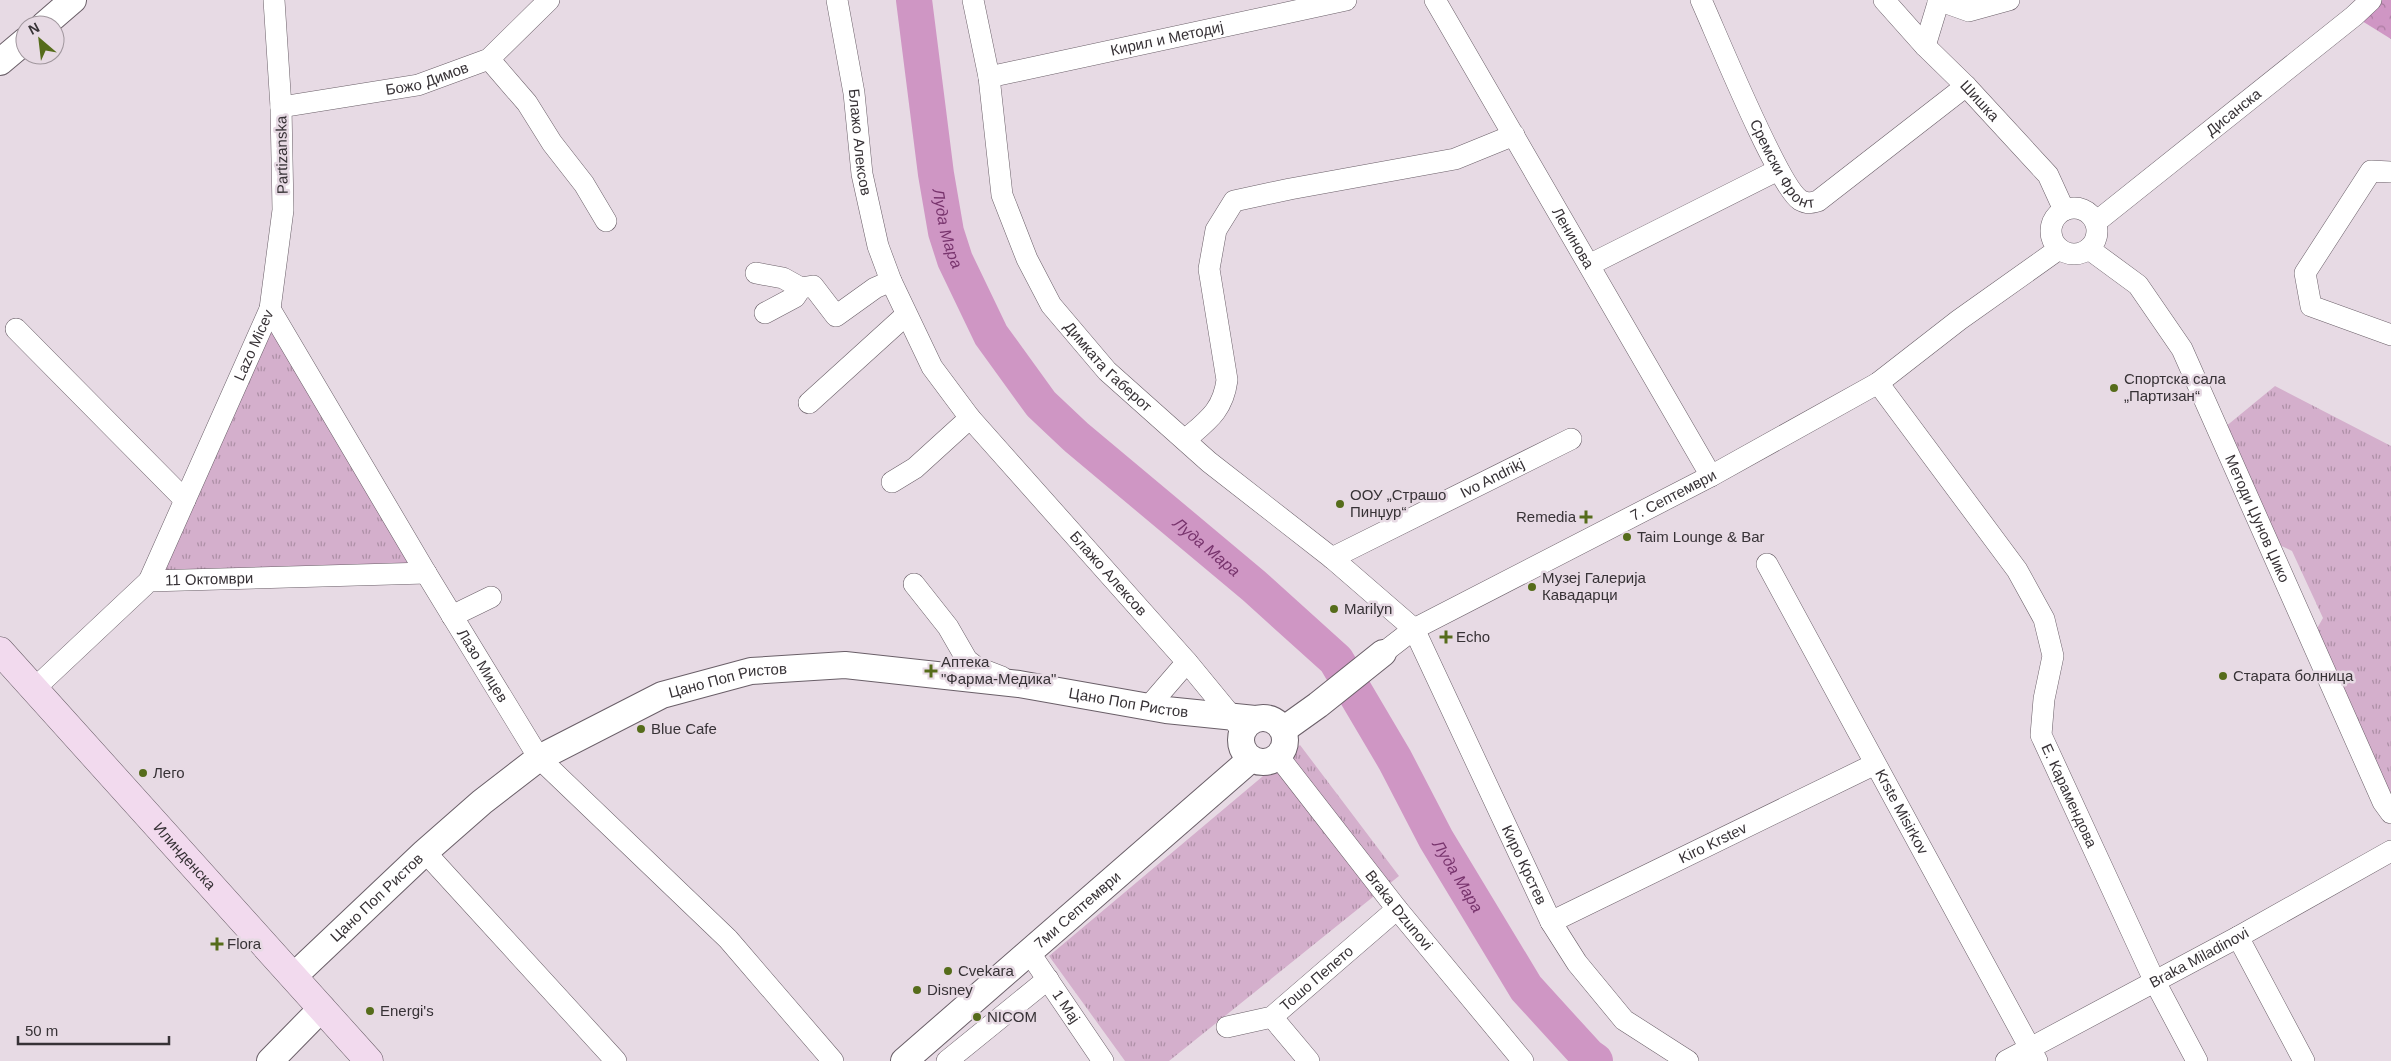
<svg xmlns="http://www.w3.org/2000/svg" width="2391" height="1061" font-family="Arial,sans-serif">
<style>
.forest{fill:url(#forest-crowns)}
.park{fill:url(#park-tufts)}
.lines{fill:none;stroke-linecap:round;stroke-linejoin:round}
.river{stroke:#cf96c4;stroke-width:36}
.minor-casing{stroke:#6a5f68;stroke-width:22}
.tertiary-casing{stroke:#6a5f68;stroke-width:28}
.secondary-casing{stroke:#6a5f68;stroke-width:29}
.minor{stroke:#fff;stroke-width:21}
.tertiary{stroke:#fff;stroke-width:26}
.secondary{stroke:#f2daee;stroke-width:28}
.poi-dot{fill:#566c1b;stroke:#e7dae4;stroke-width:2}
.labels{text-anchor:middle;stroke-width:5;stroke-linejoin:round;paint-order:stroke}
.street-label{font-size:15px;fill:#373236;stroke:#e7dae4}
.poi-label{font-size:15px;fill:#373236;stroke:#e7dae4;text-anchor:start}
.water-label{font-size:16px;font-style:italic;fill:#78346d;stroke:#e7dae4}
</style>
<defs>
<pattern id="forest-crowns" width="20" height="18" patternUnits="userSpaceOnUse" patternTransform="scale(1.25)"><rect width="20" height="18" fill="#cf96c4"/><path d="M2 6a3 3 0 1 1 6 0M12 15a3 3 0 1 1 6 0" fill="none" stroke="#a97ba0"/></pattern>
<pattern id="park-tufts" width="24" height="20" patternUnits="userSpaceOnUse" patternTransform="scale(1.25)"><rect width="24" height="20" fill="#d4afcc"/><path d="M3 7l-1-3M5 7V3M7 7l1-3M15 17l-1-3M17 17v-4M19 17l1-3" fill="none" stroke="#ad8fa6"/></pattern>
</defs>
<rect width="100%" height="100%" fill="#e7dae4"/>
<path class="forest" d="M2371 0H2391V39L2354 16Z"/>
<path class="park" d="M270 309 426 573 149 581Z
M2275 386 2391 446V797L2311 639 2323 618 2292 551 2267 539 2219 432Z
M1300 745 1399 876 1169 1061H1125L1049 956Z"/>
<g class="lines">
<path class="river" id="s1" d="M914 0 936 174 946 232 955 260 991 335 1041 404 1076 437 1254 586 1336 660 1395 760 1436 839 1526 988 1588 1056 1595 1061"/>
<defs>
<g id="minor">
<path id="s2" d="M837 0 854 93 862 174 878 246 891 281 932 367 970 418 1187 662 1233 718 1242 732"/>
<path id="s3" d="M973 0 989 77 1002 195 1027 259 1051 305 1107 371 1209 462 1332 558 1414 629 1551 922 1577 963 1624 1020 1688 1061"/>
<path id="s4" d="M1435 0 1711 476"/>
<path id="s5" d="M1701 0C1716 33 1778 186 1800 200 1807 204 1811 203 1818 201L1966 86"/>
<path id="s6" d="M1884 0 1925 46 1966 86 2048 175 2064 210"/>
<path d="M1938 0 1969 11 2009 0"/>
<path d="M1925 46 1939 0"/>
<path d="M489 59 527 103 552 143 584 184 606 221"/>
<path id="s7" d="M989 77 1346 0"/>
<path id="s8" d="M281 107 418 85 489 59 549 0"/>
<path d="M2391 172 2371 171 2305 273 2311 306 2391 335"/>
<circle cx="2074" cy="231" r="23"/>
<path id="s9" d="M2096 222 2354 16 2371 0"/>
<path id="s10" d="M2089 249 2138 285 2182 349 2383 802 2391 813"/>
<path d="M1589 265 1778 170"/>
<path d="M756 273 783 278 801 288 813 286 836 316 875 288 891 281"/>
<path id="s11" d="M270 309 426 573 539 758 728 939 833 1061"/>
<path d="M765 313 795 297 801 288"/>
<path d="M16 329 185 500"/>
<path id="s12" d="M1878 383 2017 570 2044 619 2053 656 2044 699 2041 735 2154 980 2197 1061"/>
<path d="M809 403 906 315"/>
<path d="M1185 440C1207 421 1223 411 1227 380L1209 269 1216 230 1234 201 1290 189 1455 159 1514 135"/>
<path d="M892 482 915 468 970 418"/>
<path id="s13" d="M1332 558 1571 439"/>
<path id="s14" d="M1767 564 2037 1061"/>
<path id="s15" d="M149 581 270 309 283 210 281 107 274 0"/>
<path d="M914 584 948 627 967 660 976 667 1002 677"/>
<path d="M452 616 491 597"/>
<path id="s16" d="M1383 653 1414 629 1711 476 1878 383 1959 320 2059 249"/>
<path id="s17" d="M34 689 149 581 426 573"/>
<path d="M1149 706 1187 662"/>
<path id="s18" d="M1278 756 1397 909 1523 1061"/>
<path d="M425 852 616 1061"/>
<path id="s19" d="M1551 922 1875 764"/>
<path d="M2238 937 2304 1061"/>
<path id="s20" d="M1029 952 1103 1061"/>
<path d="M1272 1017 1309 1061"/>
<path id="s21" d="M1227 1027 1272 1017 1397 909"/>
<path d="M947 1061 1048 979"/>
<path id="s22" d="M2006 1061 2238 937 2391 851"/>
</g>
<g id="tertiary">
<path d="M44 25 73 0"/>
<path d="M0 62 25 41"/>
<circle cx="1263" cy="740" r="22"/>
<path d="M1283 730 1318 705 1383 653"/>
<path id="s23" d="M294 976 425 852 482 802 539 758 662 695 751 671 845 665 1019 684 1166 710 1255 719"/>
<path d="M270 1061 322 1008"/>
<path id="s24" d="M904 1061 1251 759"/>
</g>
<g id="secondary">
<path id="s25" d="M0 651 369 1061"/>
</g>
</defs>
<use href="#minor" class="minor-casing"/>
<use href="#tertiary" class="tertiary-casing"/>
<use href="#secondary" class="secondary-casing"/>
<use href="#minor" class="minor"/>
<use href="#tertiary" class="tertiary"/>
<use href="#secondary" class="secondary"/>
</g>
<g class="poi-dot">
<circle cx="2114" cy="388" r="5"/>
<circle cx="1340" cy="504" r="5"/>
<path d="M1583.5 509.5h5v5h5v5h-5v5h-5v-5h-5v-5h5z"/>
<circle cx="1627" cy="537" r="5"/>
<circle cx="1532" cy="587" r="5"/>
<circle cx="1334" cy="609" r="5"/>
<path d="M1443.5 629.5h5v5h5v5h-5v5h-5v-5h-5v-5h5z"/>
<path d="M928.5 663.5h5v5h5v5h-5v5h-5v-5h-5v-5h5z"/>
<circle cx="2223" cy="676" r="5"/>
<circle cx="641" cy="729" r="5"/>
<circle cx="143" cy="773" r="5"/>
<path d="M214.5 936.5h5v5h5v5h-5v5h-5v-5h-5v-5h5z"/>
<circle cx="948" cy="971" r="5"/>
<circle cx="917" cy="990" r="5"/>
<circle cx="370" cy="1011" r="5"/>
<circle cx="977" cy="1017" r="5"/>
</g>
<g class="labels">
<g class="street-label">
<text dy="5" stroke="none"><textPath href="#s7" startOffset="182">Кирил и Методиј</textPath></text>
<text dy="5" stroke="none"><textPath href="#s8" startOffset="149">Божо Димов</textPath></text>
<text dy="5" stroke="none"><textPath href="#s6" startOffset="139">Шишка</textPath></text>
<text dy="5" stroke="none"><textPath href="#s9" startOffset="176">Дисанска</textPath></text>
<text dy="5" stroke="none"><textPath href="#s2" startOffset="144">Блажо Алексов</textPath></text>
<text transform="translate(282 155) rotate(-91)" y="5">Partizanska</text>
<text dy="5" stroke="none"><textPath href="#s5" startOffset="185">Сремски Фронт</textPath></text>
<text dy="5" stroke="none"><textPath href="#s4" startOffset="275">Ленинова</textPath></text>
<text dy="5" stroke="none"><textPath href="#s15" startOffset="258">Lazo Micev</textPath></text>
<text dy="5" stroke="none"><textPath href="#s3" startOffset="402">Димката Габерот</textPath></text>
<text dy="5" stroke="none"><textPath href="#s13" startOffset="179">Ivo Andrikj</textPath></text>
<text dy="5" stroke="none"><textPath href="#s16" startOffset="331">7. Септември</textPath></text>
<text dy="5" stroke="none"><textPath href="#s10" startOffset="324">Методи Џунов Џико</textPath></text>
<text dy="5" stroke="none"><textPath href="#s2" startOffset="654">Блажо Алексов</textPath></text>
<text dy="5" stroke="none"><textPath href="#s17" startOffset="218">11 Октомври</textPath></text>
<text dy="5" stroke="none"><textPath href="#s11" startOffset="415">Лазо Мицев</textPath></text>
<text dy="5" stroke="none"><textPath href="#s23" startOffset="534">Цано Поп Ристов</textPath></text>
<text dy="5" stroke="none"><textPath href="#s23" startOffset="939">Цано Поп Ристов</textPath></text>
<text dy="5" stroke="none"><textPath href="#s12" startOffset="474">Е. Карамендова</textPath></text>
<text dy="5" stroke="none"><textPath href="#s14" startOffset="282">Krste Misirkov</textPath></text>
<text dy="5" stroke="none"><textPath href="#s19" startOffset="180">Kiro Krstev</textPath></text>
<text dy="5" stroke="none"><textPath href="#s25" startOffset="276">Илинденска</textPath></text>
<text dy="5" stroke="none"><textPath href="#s3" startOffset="1066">Киро Крстев</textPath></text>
<text dy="5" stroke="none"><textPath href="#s23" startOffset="114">Цано Поп Ристов</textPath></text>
<text dy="5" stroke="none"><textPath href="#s24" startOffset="230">7ми Септември</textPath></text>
<text dy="5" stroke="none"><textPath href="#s18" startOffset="196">Braka Dzunovi</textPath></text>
<text dy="5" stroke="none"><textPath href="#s22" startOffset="219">Braka Miladinovi</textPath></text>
<text dy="5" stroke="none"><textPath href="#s21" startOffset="105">Тошо Пепето</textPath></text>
<text dy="5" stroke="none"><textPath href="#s20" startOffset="66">1 Maj</textPath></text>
</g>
<g class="poi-label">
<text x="2124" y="384">Спортска сала<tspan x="2124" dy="17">„Партизан“</tspan></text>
<text x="1350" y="500">ООУ „Страшо<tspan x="1350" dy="17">Пинџур“</tspan></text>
<text x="1576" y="522" text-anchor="end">Remedia</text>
<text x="1637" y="542">Taim Lounge &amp; Bar</text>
<text x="1542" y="583">Музеј Галерија<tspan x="1542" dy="17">Кавадарци</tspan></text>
<text x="1344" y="614">Marilyn</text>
<text x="1456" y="642">Echo</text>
<text x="941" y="667">Аптека<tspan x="941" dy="17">"Фарма-Медика"</tspan></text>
<text x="2233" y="681">Старата болница</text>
<text x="651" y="734">Blue Cafe</text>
<text x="153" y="778">Лего</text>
<text x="227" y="949">Flora</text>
<text x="958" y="976">Cvekara</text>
<text x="927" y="995">Disney</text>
<text x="380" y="1016">Energi's</text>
<text x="987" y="1022">NICOM</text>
</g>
<g class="water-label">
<text dy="6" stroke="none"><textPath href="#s1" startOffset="231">Луда Мара</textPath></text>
<text dy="6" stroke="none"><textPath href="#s1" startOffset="651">Луда Мара</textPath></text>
<text dy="6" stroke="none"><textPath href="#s1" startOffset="1071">Луда Мара</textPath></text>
</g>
</g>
<g transform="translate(40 40) rotate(332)"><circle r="24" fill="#e7dae4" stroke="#a1979e"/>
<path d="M0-4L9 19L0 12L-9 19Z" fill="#566c1b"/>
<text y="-8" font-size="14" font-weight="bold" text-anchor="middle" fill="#373236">N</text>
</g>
<path d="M18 1036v8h151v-8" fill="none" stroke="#373236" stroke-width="2.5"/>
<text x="25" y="1036" font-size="15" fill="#373236" stroke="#e7dae4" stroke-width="4" paint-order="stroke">50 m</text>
</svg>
